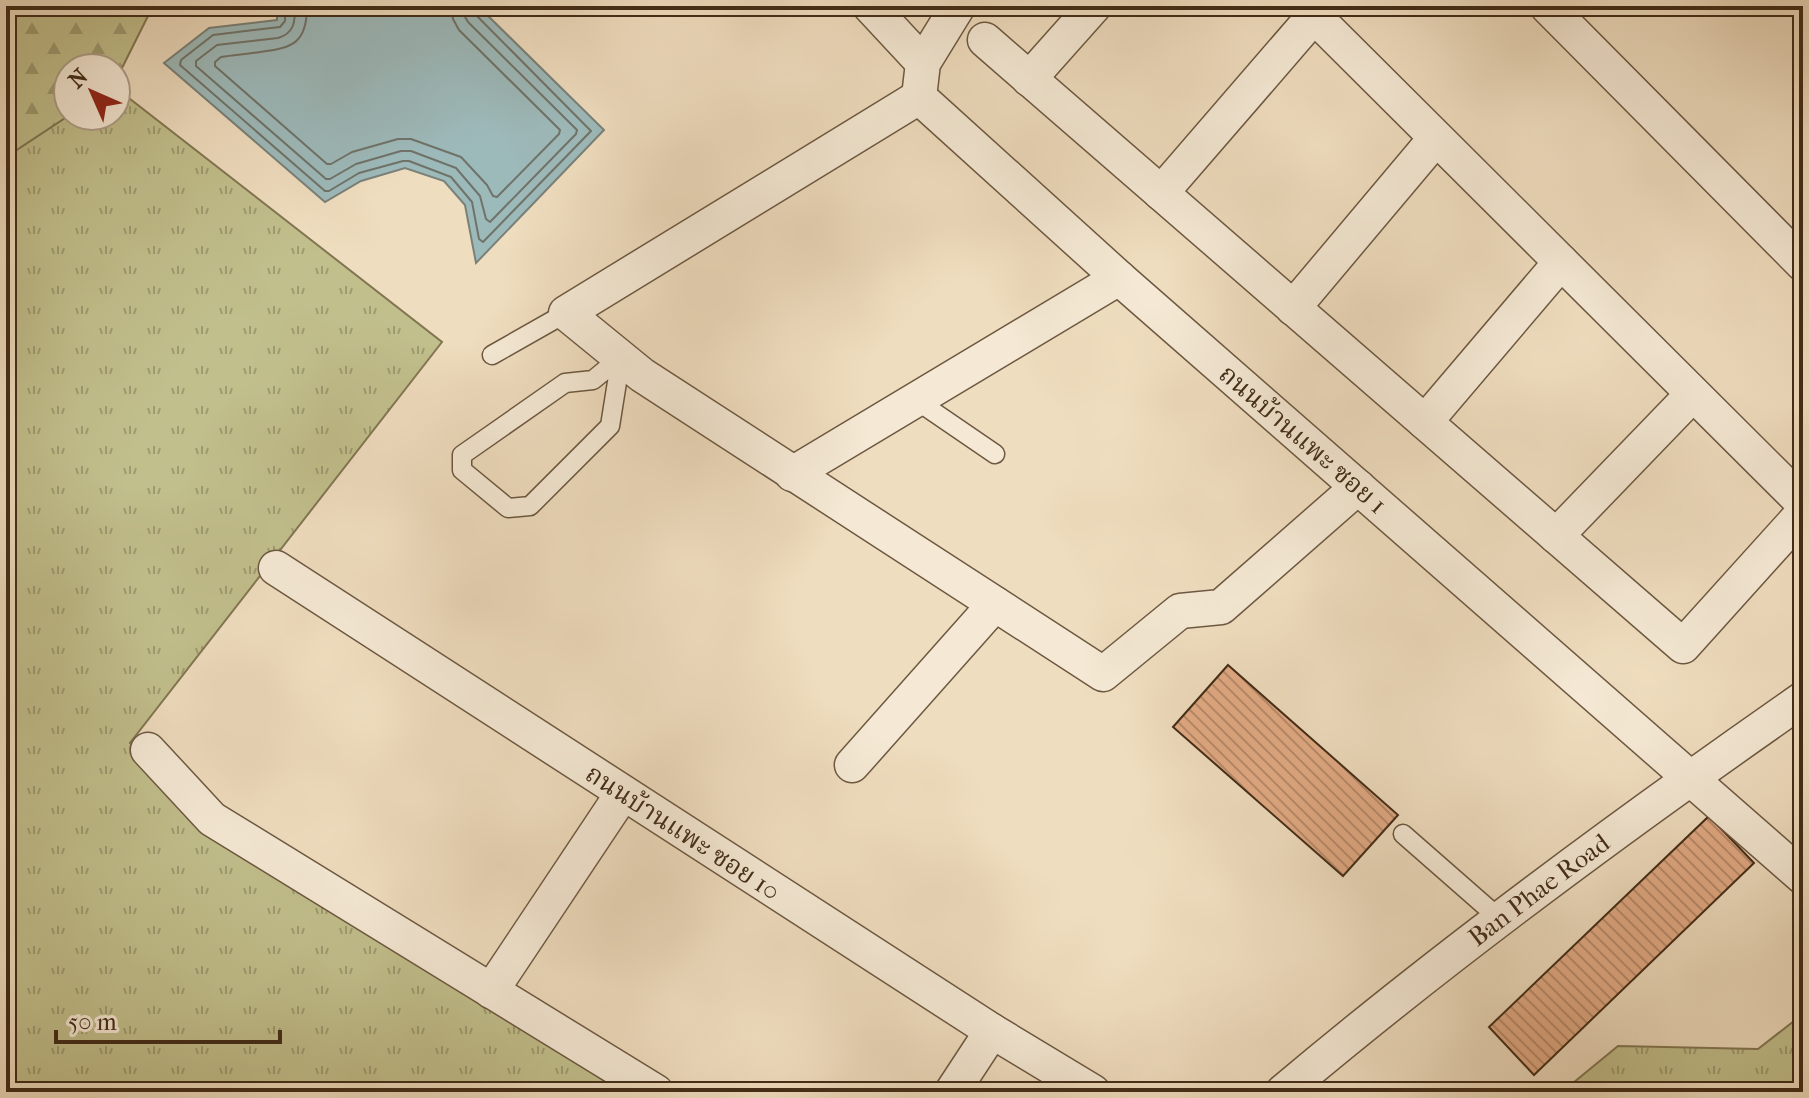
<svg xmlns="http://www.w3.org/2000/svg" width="1809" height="1098" font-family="'IM FELL French Canon','Noto Serif Thai',serif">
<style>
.grass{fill:url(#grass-tufts);stroke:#827652;stroke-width:2}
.forest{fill:url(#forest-firs);stroke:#827652;stroke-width:2}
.water{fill:#9dbabb;stroke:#798179;stroke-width:2}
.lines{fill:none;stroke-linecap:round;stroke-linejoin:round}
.shore{stroke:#707369;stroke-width:2}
.building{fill:url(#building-back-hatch);stroke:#422c17;stroke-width:2}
.service-casing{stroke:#6d5841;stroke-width:21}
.minor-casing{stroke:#6d5841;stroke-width:37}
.service{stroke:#f5e9d5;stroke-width:18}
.minor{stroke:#f5e9d5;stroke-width:34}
.labels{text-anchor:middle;stroke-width:6;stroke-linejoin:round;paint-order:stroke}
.street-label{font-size:26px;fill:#422c17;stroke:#f5e9d5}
</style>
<defs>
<pattern id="grass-tufts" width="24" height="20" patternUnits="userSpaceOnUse" patternTransform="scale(2)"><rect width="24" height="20" fill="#c1bf8c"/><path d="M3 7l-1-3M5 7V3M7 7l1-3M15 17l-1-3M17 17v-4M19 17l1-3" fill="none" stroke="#9e9b71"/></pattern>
<pattern id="forest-firs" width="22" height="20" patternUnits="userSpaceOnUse" patternTransform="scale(2)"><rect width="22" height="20" fill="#c1bf8c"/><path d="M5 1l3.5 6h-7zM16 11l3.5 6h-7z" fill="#9e9b71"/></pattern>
<pattern id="building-back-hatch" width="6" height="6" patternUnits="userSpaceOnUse" patternTransform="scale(2)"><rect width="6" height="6" fill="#e2aa84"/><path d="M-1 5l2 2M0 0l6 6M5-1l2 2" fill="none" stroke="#b98b6b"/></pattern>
</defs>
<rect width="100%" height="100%" fill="#efddbf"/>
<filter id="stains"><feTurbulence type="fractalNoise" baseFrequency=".0025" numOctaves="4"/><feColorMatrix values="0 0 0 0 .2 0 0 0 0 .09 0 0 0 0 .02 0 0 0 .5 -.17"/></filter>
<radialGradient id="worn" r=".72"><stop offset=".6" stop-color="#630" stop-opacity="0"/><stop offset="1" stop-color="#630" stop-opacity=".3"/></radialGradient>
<path class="grass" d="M116 88 442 342 130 743 224 846 626 1092H6V157L68 116H116Z
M1803 1014V1092H1562L1618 1046 1758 1049Z"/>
<path class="forest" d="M6 6H153L116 80V68H68V116L6 157Z"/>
<path class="water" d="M277 6H478L604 130 476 263 465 205 444 181 405 168 361 181 325 202 164 63 209 28 277 20Z"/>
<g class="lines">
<path class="shore" d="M285 6V21L280 27 213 35 181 60 180 65 325 191H329L359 173 403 161H409L451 177 472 202 479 239 483 242 591 131 476 15 473 6
M295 6C295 21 295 33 278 38L217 45 196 61V66L326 179H330L356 164 401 151H411L456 168 480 196 486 219 490 222 576 134 577 130 468 22 464 15 463 6
M307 6C307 43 293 48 260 52 247 54 234 55 221 57L215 62V66L327 164H331L352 152 398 139H411L461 157 487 185 493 196 497 197 559 134 560 130 459 30 453 19 451 6"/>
</g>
<path class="building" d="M1228 665 1398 815 1343 876 1173 727Z
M1709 816 1754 863 1534 1075 1489 1027Z"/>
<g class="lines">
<defs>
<path id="service" d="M492 355 566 313
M621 357 610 426 530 506 508 508 462 470V455L565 383 593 380Z
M916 400 995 454
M1403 834 1500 919"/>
<g id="minor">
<path d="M870 6 923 63"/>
<path d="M1304 6 1803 503"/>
<path d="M1547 6 1803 264"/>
<path d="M985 40 1683 646 1803 513"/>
<path d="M1029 79 1094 6"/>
<path d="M919 97 566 313 642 375 1103 674 1180 611 1221 607 1358 487"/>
<path d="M919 97 1119 278 1803 877"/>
<path d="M919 97 923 63 958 6"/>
<path d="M1161 193 1314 16"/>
<path d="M1293 308 1436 138"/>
<path d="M1425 422 1561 262"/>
<path d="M792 474 1119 278"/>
<path d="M1556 536 1693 394"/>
<path d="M276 568 992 1031 1093 1092"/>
<path d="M148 750 212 819 656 1092"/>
<path d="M852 765 995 604"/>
<path d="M491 991 623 793"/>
<path d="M952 1092 992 1031"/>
<path id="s1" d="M1283 1092C1449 952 1625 823 1803 699"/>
</g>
</defs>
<use href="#service" class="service-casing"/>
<use href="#minor" class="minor-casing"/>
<use href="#service" class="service"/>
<use href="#minor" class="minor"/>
</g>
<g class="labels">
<g class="street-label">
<text transform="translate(1303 439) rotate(41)" y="9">ถนนบ้านแพะ ซอย 1</text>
<text transform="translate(683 832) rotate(33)" y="9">ถนนบ้านแพะ ซอย 10</text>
<text dy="9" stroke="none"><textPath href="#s1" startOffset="326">Ban Phae Road</textPath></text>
</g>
</g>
<rect width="1809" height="1098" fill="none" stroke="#efddbf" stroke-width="32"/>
<rect x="8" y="8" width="1793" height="1082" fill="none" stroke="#422c17" stroke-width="4"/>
<rect x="16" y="16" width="1777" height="1066" fill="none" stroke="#422c17" stroke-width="2"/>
<g transform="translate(92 92) rotate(315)"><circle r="38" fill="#f5e9d5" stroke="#ad9d89" stroke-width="2"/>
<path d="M0-6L14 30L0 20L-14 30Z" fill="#8f2418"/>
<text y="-12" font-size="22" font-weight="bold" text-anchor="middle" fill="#422c17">N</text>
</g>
<path d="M56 1030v12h224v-12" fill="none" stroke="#422c17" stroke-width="4"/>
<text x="68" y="1030" font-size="24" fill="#422c17" stroke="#f5e9d5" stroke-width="6" paint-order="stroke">50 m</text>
<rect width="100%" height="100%" filter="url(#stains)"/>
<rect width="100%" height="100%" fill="url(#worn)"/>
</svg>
